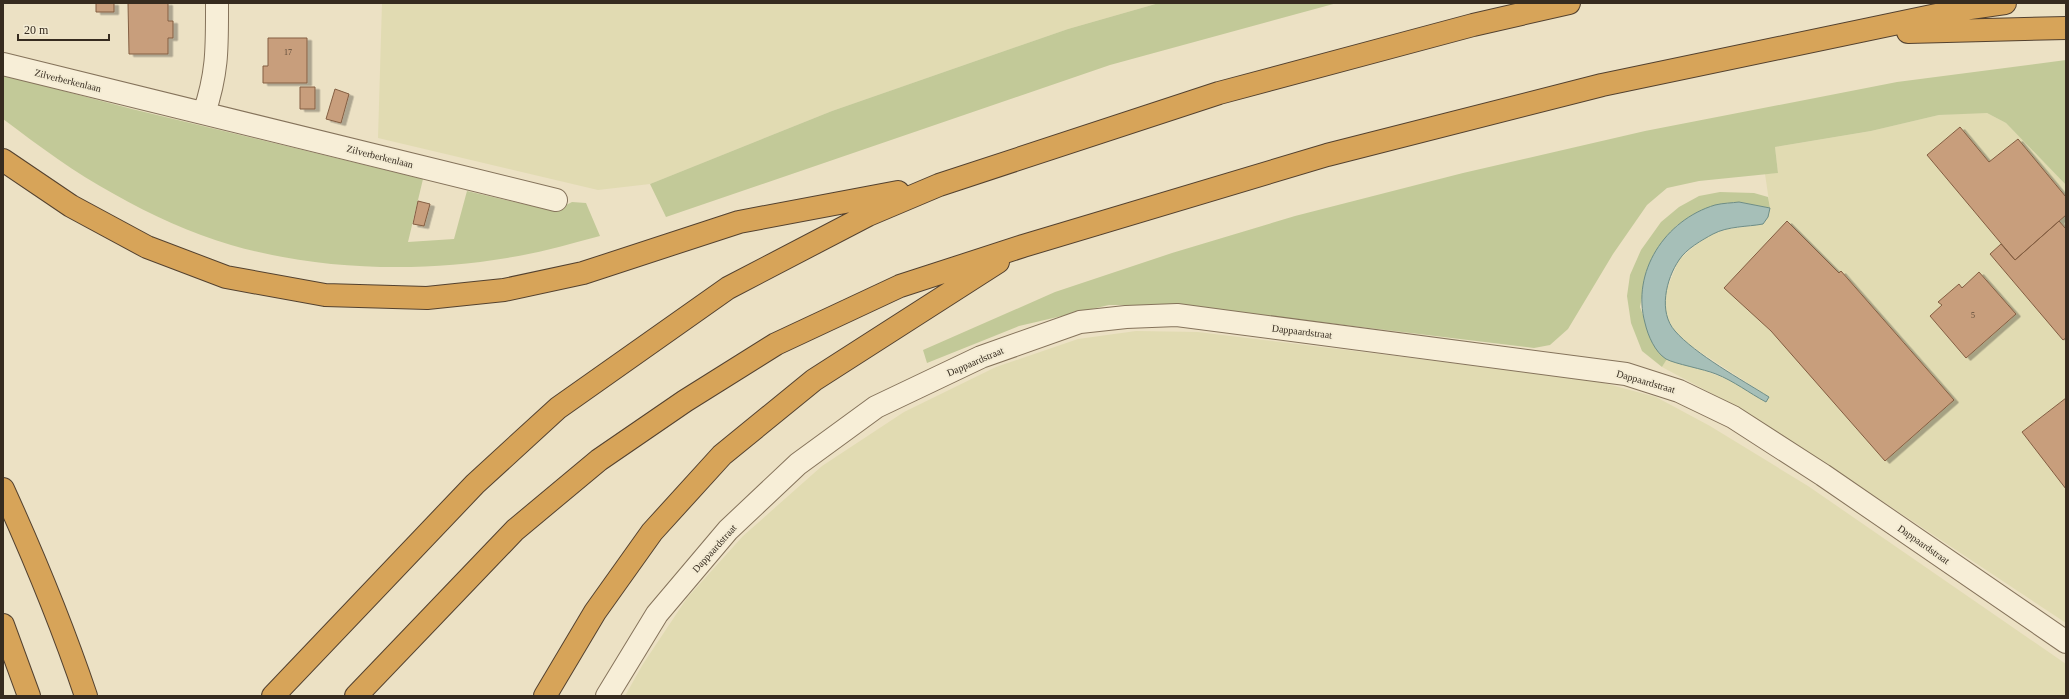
<svg xmlns="http://www.w3.org/2000/svg" width="2069" height="699" font-family="'Times New Roman',serif">
<style>
.farmland{fill:#e1dbb2}
.green{fill:#c2c998}
.water{fill:#a6bfb8;stroke:#6d8d86}
.building{fill:#c89e7c;stroke:#835e42;filter:url(#shadow)}
.lines{fill:none;stroke-linecap:round;stroke-linejoin:round}
.minor-casing{stroke:#85735b;stroke-width:24}
.motorway-casing{stroke:#53412f;stroke-width:24}
.minor{stroke:#f7eed7;stroke-width:22}
.motorway{stroke:#d7a459;stroke-width:22}
.labels{text-anchor:middle;stroke-width:3.5;stroke-linejoin:round;paint-order:stroke}
.number-label{font-size:8px;fill:#5a4836}
.street-label{font-size:10px;fill:#362b1f;stroke:#f3ebd3}
</style>
<defs>
<filter id="shadow"><feDropShadow dx="4.5" dy="2.5" stdDeviation="0" flood-color="#0004"/></filter>
</defs>
<rect width="100%" height="100%" fill="#ece1c4"/>
<path class="farmland" d="M382 3H1159L1068 29 832 111 650 184 598 190 378 138Z
M1964 113H1987L2006 123 2066 185V623L1855 483 1737 407 1662 367 1667 359 1698 368 1739 384 1766 402 1769 397 1688 344 1674 330 1666 316 1665 305 1666 291 1679 259 1697 244 1714 233 1729 229 1753 226 1770 208 1765 174 1778 173 1775 147 1871 131 1939 115Z
M1136 331 1198 332 1396 356 1600 382 1656 397 1710 426 1808 486 2066 664V696H625L643 664 687 598 743 536 822 466 904 412 996 367 1078 339Z"/>
<path class="green" d="M1159 3H1337L1110 65 666 217 650 184 832 111 1068 29Z
M2066 60V185L2006 123 1987 113 1939 115 1871 131 1775 147 1778 173 1699 181 1667 188 1647 205 1613 254 1568 329 1550 345 1534 348 1178 305H1109L1019 326 927 363 923 350 1055 292 1172 253 1295 216 1463 173 1645 131 1897 82Z
M3 75 132 109 423 179 408 242 454 239 467 191 554 211 572 202 586 203 600 236C570 244 539 253 507 258 419 273 317 270 231 245 191 233 151 215 114 194 75 173 39 146 3 119Z
M1720 192 1754 193 1768 197 1770 208 1739 202 1716 205 1696 213 1676 226 1643 292 1640 307 1655 347 1667 359 1662 367 1642 351 1631 323 1627 296 1630 275 1641 250 1661 222 1679 207 1699 196Z"/>
<path class="water" d="M1739 202 1770 208 1768 217 1763 224C1747 227 1728 226 1713 234 1702 240 1686 249 1679 260 1666 279 1658 312 1675 331 1695 354 1742 380 1769 397L1766 402C1749 393 1734 381 1716 374 1704 369 1675 364 1666 359 1655 352 1648 336 1645 323 1631 272 1665 220 1715 205 1723 203 1732 203 1739 202Z"/>
<path class="building" d="M96 3H114V12H96Z
M128 3H168V21H173V38H168V54H129Z
M268 38H307V83H263V66H268Z
M300 87H315V109H300Z
M335 89 349 94 341 123 326 119Z
M1960 127 1989 162 2018 139 2066 197V215L2015 260 1927 155Z
M418 201 430 204 424 226 413 224Z
M1787 221 1839 273 1841 271 1954 400 1885 461 1771 331 1724 288Z
M2059 221 2066 229V338L2063 340 1990 254 2001 244 2015 260Z
M1979 272 2016 314 1966 358 1930 316 1942 305 1938 302 1959 284 1962 288Z
M2066 398V489L2022 432Z"/>
<g class="lines">
<defs>
<path id="minor" d="M3 64 556 200
M204 113C218 72 217 46 217 3
M607 696 657 614 728 530 798 464 876 407 981 357 1080 322 1126 317 1177 315 1626 374 1679 391 1733 417 1823 475 2066 642"/>
<path id="motorway" d="M1908 32 2066 28
M3 160 71 206 147 247 226 277 325 295 427 298 504 290 583 273 739 222 898 192
M3 489C34 557 62 625 86 696
M3 625 29 696
M273 696 475 484 558 408 728 288 868 215 939 185 1219 93 1473 25 1569 3
M356 696 515 530 599 460 685 401 776 344 900 286 1023 246 1327 155 1602 85 1970 8 2005 3
M545 696 595 612 652 532 722 455 814 380 998 262"/>
</defs>
<use href="#minor" class="minor-casing"/>
<use href="#motorway" class="motorway-casing"/>
<use href="#minor" class="minor"/>
<use href="#motorway" class="motorway"/>
</g>
<g class="labels">
<g class="number-label">
<text x="288" y="55">17</text>
<text x="1973" y="318">5</text>
</g>
<g class="street-label">
<text transform="translate(68 80) rotate(14)" y="4">Zilverberkenlaan</text>
<text transform="translate(380 156) rotate(14)" y="4">Zilverberkenlaan</text>
<text transform="translate(1302 331) rotate(7)" y="4">Dappaardstraat</text>
<text transform="translate(975 361) rotate(-23)" y="4">Dappaardstraat</text>
<text transform="translate(1646 381) rotate(16)" y="4">Dappaardstraat</text>
<text transform="translate(1924 544) rotate(35)" y="4">Dappaardstraat</text>
<text transform="translate(714 548) rotate(-48)" y="4">Dappaardstraat</text>
</g>
</g>
<rect width="2069" height="699" fill="none" stroke="#362b1f" stroke-width="8"/>
<path d="M18 34v6h91v-6" fill="none" stroke="#362b1f" stroke-width="2"/>
<text x="24" y="34" font-size="12" fill="#362b1f" stroke="#f3ebd3" stroke-width="3" paint-order="stroke">20 m</text>
</svg>
